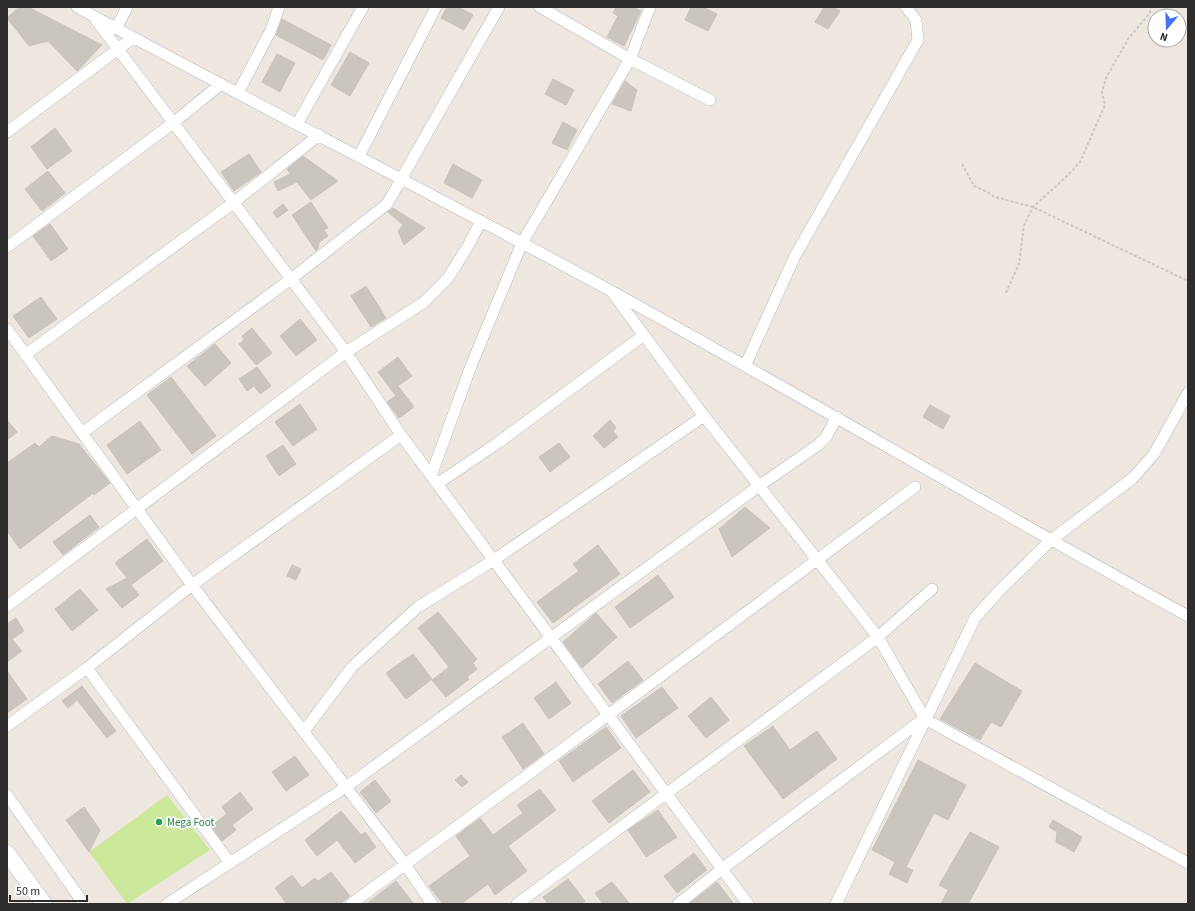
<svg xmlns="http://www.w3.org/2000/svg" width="1195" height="911" font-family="'Source Sans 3',sans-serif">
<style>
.pitch{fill:#cce99b}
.building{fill:#cac5be;stroke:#c9c3b9}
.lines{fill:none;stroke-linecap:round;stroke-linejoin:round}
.street-casing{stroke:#b3b7c0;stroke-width:12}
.secondary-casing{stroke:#b3b7c0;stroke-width:17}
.path{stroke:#c8c8c8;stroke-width:2;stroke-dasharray:3 2;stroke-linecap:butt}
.street{stroke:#fff;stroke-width:11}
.secondary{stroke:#fff;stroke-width:16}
.leisure-dot{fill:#2e9e5b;stroke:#fff;stroke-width:1.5}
.labels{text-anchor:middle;stroke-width:3.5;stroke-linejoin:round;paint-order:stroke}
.leisure-label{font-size:11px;fill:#27864d;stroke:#fff;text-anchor:start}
</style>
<rect width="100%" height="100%" fill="#eee7e0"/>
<path class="pitch" d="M167 795 210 850 127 904 89 852Z"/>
<path class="building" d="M19 7H28L102 45 77 71 48 41 29 46 7 18Z
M447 7H458L473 15 464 30 441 18Z
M616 7H633L641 11 624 46 607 37 618 16 613 13Z
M691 7H703L717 14 708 31 685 20Z
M824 7H833L840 11 828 29 815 22Z
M282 19 331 45 323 60 276 35Z
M350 52 369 63 350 96 331 85Z
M277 54 295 63 280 92 262 82Z
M553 79 574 90 566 105 545 94Z
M625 81 637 90 631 111 612 104Z
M563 122 577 130 567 150 552 143Z
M55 128 72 151 47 169 31 147Z
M249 154 261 172 234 191 221 172Z
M303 156 338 181 311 200 297 182 278 191 274 182 290 174 287 169Z
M453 164 482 180 472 198 444 183Z
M48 171 65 193 42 211 25 189Z
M311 202 328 228 324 230 328 236 319 242 318 249 316 251 292 215Z
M283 204 288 210 277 218 273 212Z
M393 208 425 228 404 245 398 231 403 225 388 212Z
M50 224 68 249 51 261 33 236Z
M366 286 386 318 371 327 351 296Z
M41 297 57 319 29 338 13 316Z
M300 319 317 340 296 356 280 336Z
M252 328 272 353 256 365 239 344 244 340 242 336Z
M215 344 231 363 205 386 187 366Z
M398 357 412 376 398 386 414 407 399 418 387 402 396 396 378 372Z
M257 367 271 386 260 394 254 386 247 391 239 379Z
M171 377 216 436 192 454 147 395Z
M300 404 317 429 293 446 275 422Z
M930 405 950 416 943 429 923 417Z
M7 420 17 432 7 440Z
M610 420 616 428 613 431 618 437 604 448 593 436Z
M140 421 161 450 127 474 107 445Z
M52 436 79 444 110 483 94 495 93 493 20 549 7 531V463L35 443 39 447Z
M559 443 570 457 550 472 539 457Z
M283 445 296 464 279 476 266 456Z
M745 507 770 528 732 557 719 529Z
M90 515 99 527 63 555 53 542Z
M147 539 163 561 131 585 139 595 122 608 106 589 127 578 115 563Z
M598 545 620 574 553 623 537 602 579 571 573 564Z
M292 565 301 569 296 580 287 576Z
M658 575 674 597 630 628 615 607Z
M80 589 98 610 72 631 55 609Z
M438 612 477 659 473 663 477 669 467 677 469 679 446 697 432 680 449 667 418 628Z
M596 613 617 637 582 668 563 642Z
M16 618 24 631 12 639 22 651 7 662V624Z
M413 654 432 679 406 699 386 673Z
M628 661 643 680 612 703 598 684Z
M975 663 1022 691 1001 727 991 722 980 740 940 719Z
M7 671 27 699 7 713Z
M556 682 571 703 549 719 534 698Z
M82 686 116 731 107 738 77 700 68 708 62 701Z
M662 687 678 708 636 738 621 716Z
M711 697 729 720 706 738 688 716Z
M523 723 544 754 523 769 502 737Z
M773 726 790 750 817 731 837 759 783 799 744 746Z
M606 727 621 748 573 782 559 761Z
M295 756 309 775 286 791 272 772Z
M918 760 966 785 948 820 934 813 906 867 913 870 907 883 889 874 895 862 872 850Z
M633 770 650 792 609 823 592 801Z
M461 775 468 782 462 787 455 780Z
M375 780 391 801 376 813 360 792Z
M540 789 556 810 508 846 527 871 495 895 488 884 461 904H443L429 886 470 856 456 836 480 818 493 835 523 813 517 805Z
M240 792 253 809 232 825 236 830 222 841 211 826 227 814 222 807Z
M84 807 100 830 89 852 66 820Z
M658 810 677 837 646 857 628 830Z
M341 811 361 835 365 832 376 847 355 863 337 840 317 856 305 840Z
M1053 820 1082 837 1074 852 1056 842 1057 832 1049 827Z
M970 832 999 847 968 904H941L948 890 939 885Z
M694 853 707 870 677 893 664 876Z
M331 872 350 896 340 904H287L275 888 292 875 302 888 315 878 318 881Z
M568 879 585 901 580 904H548L543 897Z
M396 881 414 904H366Z
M612 882 630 904H603L595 893Z
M717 882 734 904H689L716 883Z"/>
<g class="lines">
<defs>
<path id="street" d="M77 7C254 104 434 194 611 291 804 397 994 510 1188 616
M540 7 630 59 710 100
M96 20 346 352 401 435 748 904
M116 29 127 7
M238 93 271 30 279 7
M297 124 363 7
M7 132 133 38
M359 156 436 7
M7 247 173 123 221 84
M614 295 704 416 878 637 925 719 1188 863
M7 329 192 585 346 787 167 904
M25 355 233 203 319 135
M745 366 795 256 918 40 916 20 906 7
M82 433 291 279 387 204 499 7
M431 476 471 366 522 243 630 59 650 7
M437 484 499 442 644 335
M7 606 346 352 423 303 448 278 468 246 481 221
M87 668 230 863
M7 726 87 668 192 585 401 435
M304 731 352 667 418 607 494 560 704 416
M7 795 84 904
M351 904 545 762 915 487
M432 904 405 864 346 787 759 486 818 445 826 437 837 417
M517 904 878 637 932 589
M678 904 722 869 922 720
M836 904 975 618 997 593 1051 540 1133 478 1154 454 1188 393"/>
<path id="secondary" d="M7 853 44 904"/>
</defs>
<use href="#street" class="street-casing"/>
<use href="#secondary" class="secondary-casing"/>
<path class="path" d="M962 164 974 186 985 191 995 197 1033 207 1188 281
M1006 293 1019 264 1024 225 1033 207 1069 174 1080 162 1105 105 1102 92 1106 78 1128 39 1150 13 1151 7"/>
<use href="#street" class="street"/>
<use href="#secondary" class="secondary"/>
</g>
<circle class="leisure-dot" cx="159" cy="822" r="4"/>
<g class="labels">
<g class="leisure-label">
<text x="167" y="826">Mega Foot</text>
</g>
</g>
<rect width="1195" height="911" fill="none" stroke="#2d2d2d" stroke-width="16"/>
<g transform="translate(1167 28) rotate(199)"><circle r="19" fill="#ffffff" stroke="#ababab"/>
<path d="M0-3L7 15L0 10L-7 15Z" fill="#4670f5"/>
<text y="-6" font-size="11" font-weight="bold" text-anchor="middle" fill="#2d2d2d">N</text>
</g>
<path d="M10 895v6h77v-6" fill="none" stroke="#2d2d2d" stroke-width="2"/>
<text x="16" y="895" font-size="12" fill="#2d2d2d" stroke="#ffffff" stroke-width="3" paint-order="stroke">50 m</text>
</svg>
